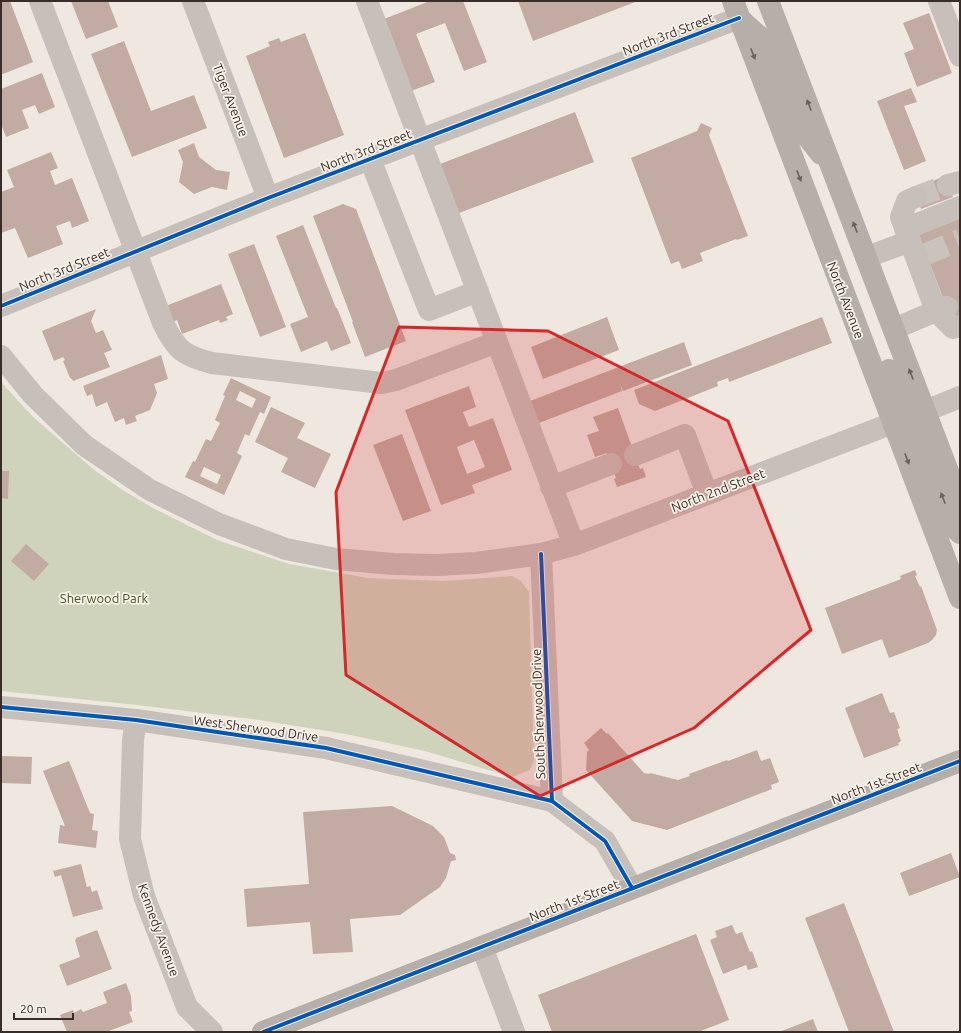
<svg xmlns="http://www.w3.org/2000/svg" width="961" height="1033" font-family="Ubuntu,sans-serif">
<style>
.green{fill:#cfd3bb}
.building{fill:#c2aba2;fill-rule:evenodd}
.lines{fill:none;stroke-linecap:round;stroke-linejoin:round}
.minor-tunnel{stroke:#cac3bc;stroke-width:22;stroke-dasharray:22 11;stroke-linecap:butt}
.minor{stroke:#c7c0ba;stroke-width:22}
.major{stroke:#b6aea9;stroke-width:22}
.cycleway-casing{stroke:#faf2e9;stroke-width:6}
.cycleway{stroke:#0057b8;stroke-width:4}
.oneway{fill:#6a615c}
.marked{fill:#d62828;fill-opacity:0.2;stroke:#d62828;stroke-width:3;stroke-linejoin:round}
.labels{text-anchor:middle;stroke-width:3.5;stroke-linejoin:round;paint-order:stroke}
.street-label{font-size:13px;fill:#382d28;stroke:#faf2e9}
.park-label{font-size:13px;fill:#48572b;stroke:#faf2e9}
</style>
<rect width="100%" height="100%" fill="#eee8e1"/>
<path class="green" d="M1 382 33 417 93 469 121 489 153 508 217 540 289 564 368 578 443 581 512 576 521 581 529 592 534 760 530 770 512 777 425 751 346 734 252 719 137 705 1 691Z"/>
<path class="building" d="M1 1H10L33 62 3 74 1 73Z
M71 1H108L118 27 86 39Z
M430 1H463L487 62 464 71 445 23 416 34 435 82 411 91 384 19Z
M518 1H638L533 41Z
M929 13 952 73 917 87 904 53 914 49 903 23Z
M305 33 344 135 284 158 246 56 270 46 268 42 279 38 281 42Z
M124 41 151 111 194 95 207 128 132 157 91 54Z
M42 73 55 107 39 114 35 105 22 110 29 128 6 137 1 124V89Z
M911 88 917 102 904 106 926 161 904 170 877 101Z
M575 112 594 162 459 213 440 164Z
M701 123 712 128 709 135 748 236 737 240 736 239 700 253 703 261 682 269 679 261 671 264 631 158 697 131Z
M194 143 199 157 216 170 230 172 227 190 212 187 194 194 179 182 183 162 178 150Z
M51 152 58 168 50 171 55 185 72 178 89 221 72 228 70 221 56 226 63 244 28 258 15 228 1 233V192L14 187 7 170Z
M945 176 953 197 921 209 913 189Z
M343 204 356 209 406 341 365 357 352 322H353L313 216Z
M960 218V318L952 321 918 233Z
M303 225 336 308H337L351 343 331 351 327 341 301 352 290 324 308 317 276 236Z
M254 244 286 327 260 337 228 254Z
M221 284 233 314 226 317 228 320 220 323 219 320 182 334 177 320 173 322 166 306Z
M96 309 91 321 96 333 103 330 112 350 104 353 110 367 73 381 71 378H70L63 361 65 360 63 357 54 361 42 331Z
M607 317 619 350 543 379 531 347Z
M822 317 832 343 729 382 728 378 717 382 718 386 655 411 639 404 634 390Z
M684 342 692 365 623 391 620 384 622 391 539 423 530 401Z
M161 355 168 379 154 384 157 393 150 410 135 416 137 421 126 425 124 418 115 422 107 402 96 407 92 394 87 396 83 386Z
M231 378 271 397 264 414 260 412 249 436 245 434 237 453 242 456 224 495 185 477 193 461 195 462 206 439 211 441 220 423 215 420 225 396 223 395ZM240 391 256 399 252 408 236 400ZM204 467 221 475 217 484 200 476Z
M469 386 476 407 463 412 469 427 493 418 512 470 472 485 475 493 441 505 405 410ZM474 440 485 467 467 474 457 447Z
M271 407 305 423 297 438 331 454 315 488 281 472 288 458 255 442Z
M618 408 640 469 643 468 646 477 617 487 614 479 616 478 607 453 595 457 587 435 599 431 593 417Z
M402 434 431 511 403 521 373 445Z
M1 471H9L8 499 1 498Z
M26 544 49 564 34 581 11 561Z
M915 570 917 575 915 576 920 587 921 586 937 630 936 635 932 640 928 643 889 658 882 639 842 654 825 608 901 579 900 576Z
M882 693 890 713 894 712 900 728 897 729 901 741 898 743 899 745 864 758 845 708Z
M601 728 607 734 608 733 644 773 650 774V773L678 780 690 776 689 774 727 760 728 761 757 750 761 761 770 758 779 782 771 785 772 789 667 830 632 821 586 770 587 752 589 750 584 743Z
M1 756 32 757 31 784 1 783Z
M69 761 90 813 94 814 92 830 98 831 96 848 58 843 60 825 65 826 43 771Z
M392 806 433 826 444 837 450 853 455 855 456 860 451 861 446 878 440 887 400 915 350 919 353 952 313 954 310 922 247 927 244 889 309 884 303 812Z
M951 853 960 877 909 896 900 873Z
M81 864 87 887 90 886 92 892 97 890 103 909 73 917 61 875 55 877 53 871Z
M844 903 894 1032H849L805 918Z
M732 925 736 934 742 932 750 952 752 951 758 967 748 970 746 965 723 974 710 940 717 937 715 931Z
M97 930 112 969 67 986 59 965 80 957 75 940 76 939V938Z
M696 934 729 1020 698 1032H552L538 995Z
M126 983 131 996 132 1011 129 1012 133 1022 106 1032H67L60 1015 73 1010 74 1013 81 1009 83 1012 107 1003 103 992Z
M813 1019 818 1032H779Z"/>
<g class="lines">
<path class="minor-tunnel" d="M916 197 948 185
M926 254 960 240"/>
<path class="minor" d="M40 1 163 323C176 350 184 356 212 363L381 383 396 380 497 342
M193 1 268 198
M367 1 497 342 574 545
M939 1 960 56
M370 159 429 310 478 291
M948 185 960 182
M905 229 960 207
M910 241 901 217 907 201 916 197
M867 257 910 241 936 311 894 329
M1 306 268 198 739 18
M947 307 936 311 953 328 960 326
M1 356 33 395 84 445 150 490 219 524 286 549 336 559 393 564 436 565 476 563 541 554 574 545 893 423
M925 411 960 397
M635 455 685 435 707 494
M551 487 611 464
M541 554 552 801 605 841 632 888
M1 707 136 720 326 748 552 801
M136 720 133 740 130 839 144 896 187 1007 212 1032
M482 947 514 1032"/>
<path class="major" d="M733 1 960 598
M768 1 960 503
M742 21 765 42 797 124 821 154
M889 370C897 390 900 409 925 411
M893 423C904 422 911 425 918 433L954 527 960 533
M263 1032 960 761"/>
<defs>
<path id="cycleway" d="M1 306 268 198 739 18
M541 554 552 801 605 841 632 888
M1 707 136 720 326 748 552 801
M263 1032 960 761"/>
</defs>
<use href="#cycleway" class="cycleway-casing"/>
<use href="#cycleway" class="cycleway"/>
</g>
<defs><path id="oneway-solid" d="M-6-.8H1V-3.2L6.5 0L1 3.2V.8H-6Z"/></defs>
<g class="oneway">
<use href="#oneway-solid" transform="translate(753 54) rotate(69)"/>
<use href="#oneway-solid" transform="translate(809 105) rotate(-111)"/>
<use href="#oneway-solid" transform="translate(799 176) rotate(69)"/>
<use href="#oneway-solid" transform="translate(855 227) rotate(-111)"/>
<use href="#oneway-solid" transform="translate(911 374) rotate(-111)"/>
<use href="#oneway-solid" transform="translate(907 459) rotate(69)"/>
<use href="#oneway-solid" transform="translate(943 498) rotate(-111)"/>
</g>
<path class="marked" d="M399 327 548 331 728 421 811 630 694 728 540 796 346 675 336 492Z"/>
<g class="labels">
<g class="street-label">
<text transform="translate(668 34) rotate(-21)" y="5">North 3rd Street</text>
<text transform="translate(231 100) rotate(69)" y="5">Tiger Avenue</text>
<text transform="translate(366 150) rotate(-21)" y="5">North 3rd Street</text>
<text transform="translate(64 269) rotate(-22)" y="5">North 3rd Street</text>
<text transform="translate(846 300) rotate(69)" y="5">North Avenue</text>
<text transform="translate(718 490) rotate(-21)" y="5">North 2nd Street</text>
<text transform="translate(538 714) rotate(-92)" y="5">South Sherwood Drive</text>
<text transform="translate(256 728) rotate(8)" y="5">West Sherwood Drive</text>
<text transform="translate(876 783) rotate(-21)" y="5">North 1st Street</text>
<text transform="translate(574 900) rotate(-21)" y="5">North 1st Street</text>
<text transform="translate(159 930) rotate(70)" y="5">Kennedy Avenue</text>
</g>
<g class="park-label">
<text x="104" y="603">Sherwood Park</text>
</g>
</g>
<rect width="961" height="1033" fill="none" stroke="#382d28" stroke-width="4"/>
<path d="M14 1013v6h59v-6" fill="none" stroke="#382d28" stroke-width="2"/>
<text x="20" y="1013" font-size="12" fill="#382d28" stroke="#faf2e9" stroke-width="3" paint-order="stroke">20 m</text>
</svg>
